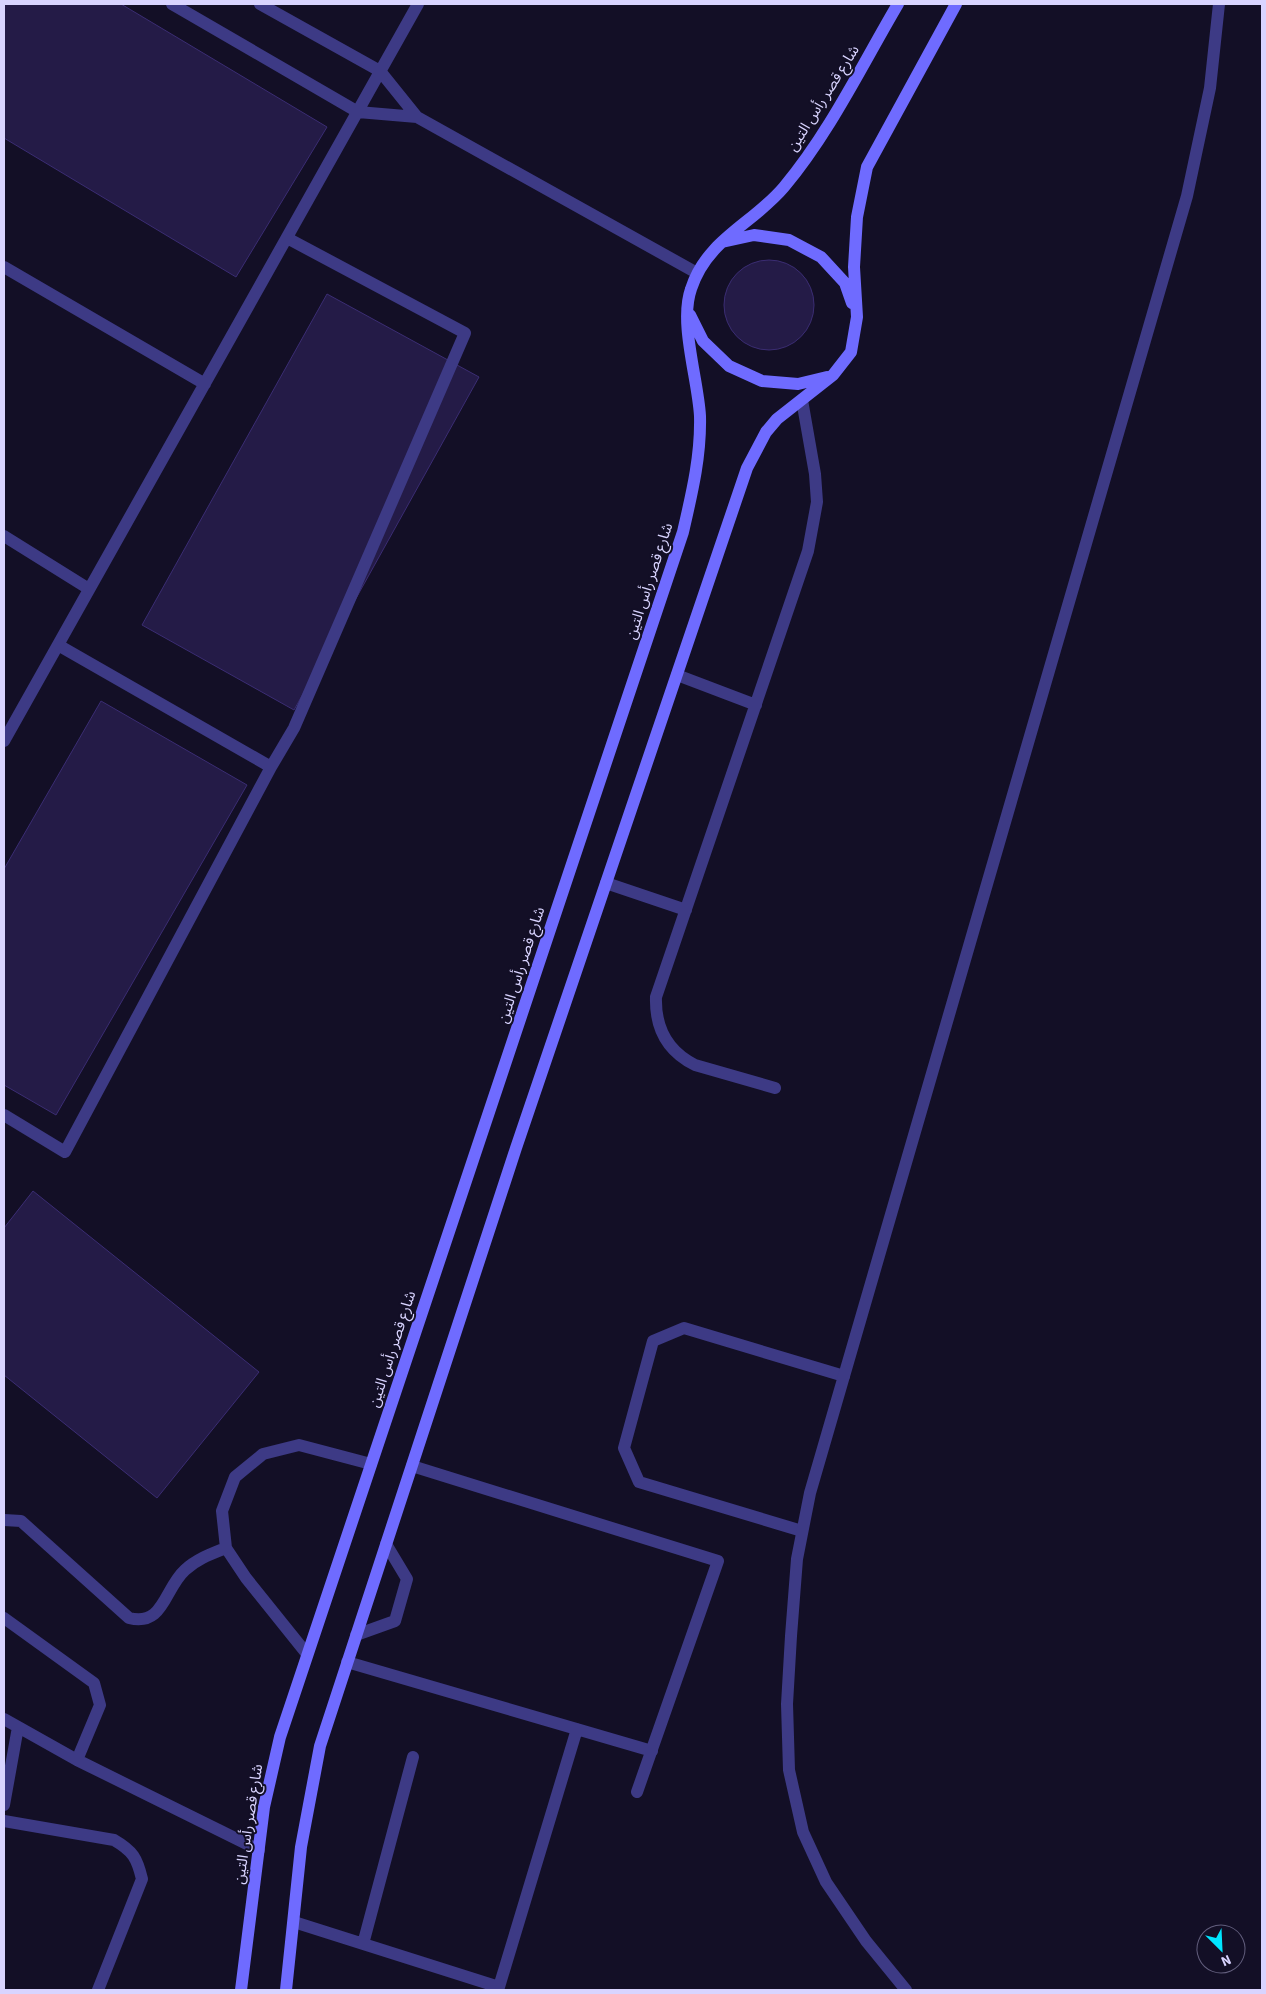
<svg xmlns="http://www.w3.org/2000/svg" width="1266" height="1994" font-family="'Source Sans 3','Noto Sans Arabic',sans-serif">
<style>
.building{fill:#241b47;stroke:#3b2d73}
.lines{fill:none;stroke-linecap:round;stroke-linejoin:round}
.lane{stroke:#3d3a85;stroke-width:12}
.street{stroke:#3d3a85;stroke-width:12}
.secondary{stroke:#6f6bff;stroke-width:12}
.labels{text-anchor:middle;stroke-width:4;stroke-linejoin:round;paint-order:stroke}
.street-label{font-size:15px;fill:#d9d4ff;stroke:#130f26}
</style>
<rect width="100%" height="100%" fill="#130f26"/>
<path class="building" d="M4 4H121L327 127 236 277 4 138Z
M724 305a45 45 0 1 1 90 0a45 45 0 1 1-90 0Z
M327 294 479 377 294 710 142 625Z
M101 701 247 785 56 1115 4 1085V869Z
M33 1191 259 1372 157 1498 4 1375V1228Z"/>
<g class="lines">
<path class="lane" d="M172 4 358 112 417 117
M260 4 380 71 417 117 697 273
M4 267 205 384
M4 536 89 589
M58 645 271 767
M677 675 756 705
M4 741 418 4
M606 883 686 910
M775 1088 695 1065C667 1051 655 1028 656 997L808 551 817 502 815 474 802 400
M4 1115 65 1152 271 767 294 728 465 333 287 238
M412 1466 718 1561 637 1792
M4 1520 21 1521 129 1618C164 1627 164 1589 185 1570 197 1559 211 1554 226 1548
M802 1531 639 1482 624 1448 653 1341 684 1328 844 1376
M4 1618 94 1683 100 1705 77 1760
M356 1635 395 1621 407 1579 386 1544
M307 1654 246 1578 226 1548 222 1511 235 1477 263 1454 299 1445 371 1464
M347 1662 652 1751
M4 1719 77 1760 259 1850
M4 1805 18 1727
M4 1821 114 1840C133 1851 137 1858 142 1879L98 1990
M294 1922 499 1987 577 1729
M363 1944 413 1757"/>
<path class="street" d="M906 1990 866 1941 826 1882 803 1832 789 1770 787 1704 791 1636 797 1559 810 1493 1187 196 1210 88 1219 4"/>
<path class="secondary" d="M722 242 754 235 789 240 821 257 845 283 852 303
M690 315 703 341 729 366 762 381 798 384 827 377
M241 1990 264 1807 280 1737 683 532C692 493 701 456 700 416 698 379 679 323 691 289 707 239 753 224 784 187 830 132 862 65 898 4
M286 1990 301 1847 320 1746 516 1148 747 468 766 432 777 419 833 375 851 352 857 317 854 267 857 217 867 167 956 4"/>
</g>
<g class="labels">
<g class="street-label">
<text transform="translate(823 98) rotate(-58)" y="5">شارع قصر رأس التين</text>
<text transform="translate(649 581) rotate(-72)" y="5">شارع قصر رأس التين</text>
<text transform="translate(521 965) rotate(-72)" y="5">شارع قصر رأس التين</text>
<text transform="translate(392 1349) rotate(-72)" y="5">شارع قصر رأس التين</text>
<text transform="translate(248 1824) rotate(-81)" y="5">شارع قصر رأس التين</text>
</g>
</g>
<rect width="1266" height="1994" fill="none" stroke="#d9d4ff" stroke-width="10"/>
<g transform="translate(1221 1949) rotate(156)"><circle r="24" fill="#130f26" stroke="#625e7d"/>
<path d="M0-4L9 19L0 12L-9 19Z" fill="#00e5ff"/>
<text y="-8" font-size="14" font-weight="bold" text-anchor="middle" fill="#d9d4ff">N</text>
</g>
</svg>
